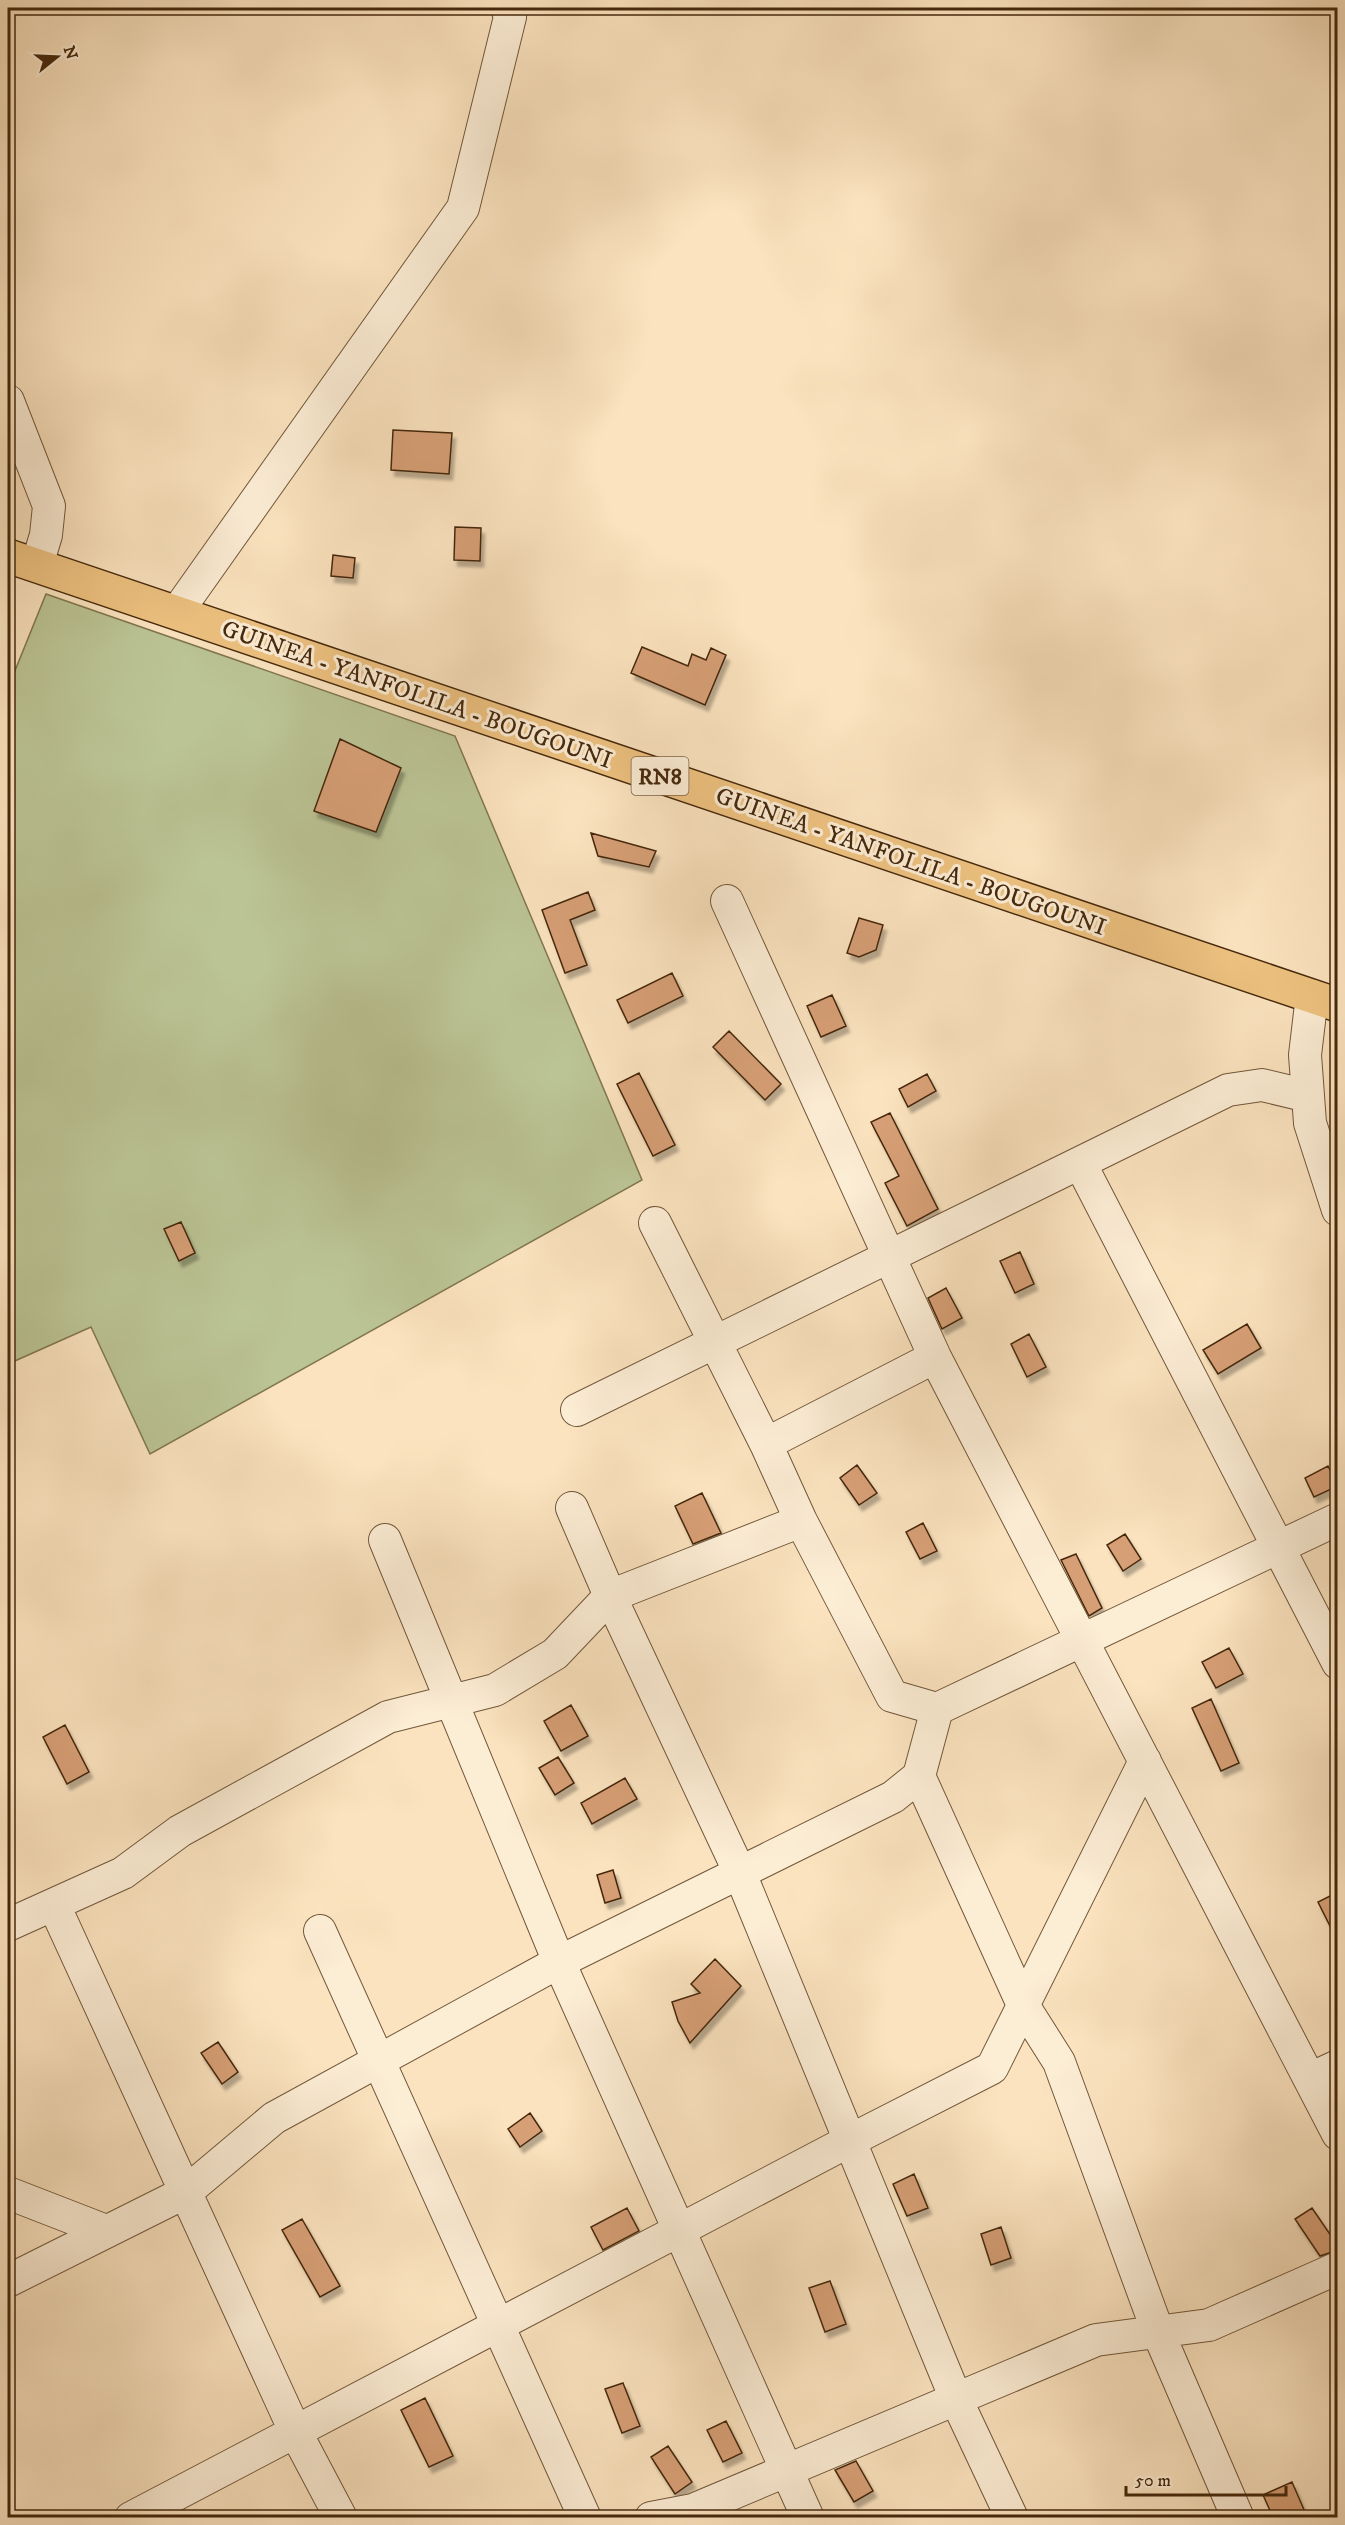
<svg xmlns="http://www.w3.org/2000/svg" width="1345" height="2525" font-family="'IM FELL DW Pica',serif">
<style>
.green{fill:#bbc495;stroke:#807650;stroke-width:1.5}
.building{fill:#d79f76;stroke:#45280c;stroke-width:1.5;filter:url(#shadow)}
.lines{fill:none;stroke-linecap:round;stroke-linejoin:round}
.minor-casing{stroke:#725739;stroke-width:34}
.major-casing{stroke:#45280c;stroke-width:36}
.minor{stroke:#fcedd5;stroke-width:32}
.major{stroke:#eec280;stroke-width:33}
.labels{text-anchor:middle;stroke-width:6;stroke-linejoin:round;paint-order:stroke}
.shield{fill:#fcedd5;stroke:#7c6348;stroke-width:1.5}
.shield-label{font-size:22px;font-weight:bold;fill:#45280c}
.street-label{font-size:24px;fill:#45280c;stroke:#fcedd5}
</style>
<defs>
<filter id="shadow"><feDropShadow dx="3.5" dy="6" stdDeviation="1.5" flood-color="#0004"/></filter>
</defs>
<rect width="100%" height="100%" fill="#fbe3bf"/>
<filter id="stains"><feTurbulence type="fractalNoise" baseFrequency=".00333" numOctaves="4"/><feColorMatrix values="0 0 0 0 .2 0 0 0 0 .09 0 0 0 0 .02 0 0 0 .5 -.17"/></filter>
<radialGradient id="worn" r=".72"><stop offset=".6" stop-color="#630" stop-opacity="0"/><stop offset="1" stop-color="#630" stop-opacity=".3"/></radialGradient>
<path class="green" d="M46 594 455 736 642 1180 150 1454 91 1327 8 1364V688Z"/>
<path class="building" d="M393 430 452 433 449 474 391 470Z
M455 527 481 528 480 561 454 560Z
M333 555 355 558 353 578 331 576Z
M642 647 688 666 692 654 706 660 711 648 726 655 705 705 631 673Z
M340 739 401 768 376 832 314 811Z
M591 833 656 851 649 867 598 856Z
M588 892 595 910 570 920 587 965 565 973 542 910Z
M859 918 883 925 876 950 859 957 847 953Z
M672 973 683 996 628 1023 617 1000Z
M832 995 846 1026 821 1037 807 1006Z
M729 1031 781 1084 765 1100 713 1047Z
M639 1073 675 1145 653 1156 617 1084Z
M927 1074 936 1091 908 1107 899 1089Z
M890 1113 938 1209 907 1226 885 1183 899 1176 871 1122Z
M181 1222 195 1253 179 1261 164 1229Z
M1020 1252 1034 1284 1015 1293 1000 1261Z
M946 1288 962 1318 942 1329 928 1298Z
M1247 1324 1261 1348 1218 1374 1203 1350Z
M1029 1334 1046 1367 1027 1377 1011 1344Z
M857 1465 877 1493 859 1505 840 1478Z
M1328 1466 1338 1486 1314 1497 1305 1478Z
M702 1493 721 1533 693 1544 675 1506Z
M923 1523 937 1551 920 1559 906 1532Z
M1125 1534 1141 1559 1123 1571 1107 1545Z
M1076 1554 1102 1608 1089 1616 1061 1560Z
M1229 1648 1243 1674 1216 1688 1202 1662Z
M1211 1699 1239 1763 1221 1771 1192 1708Z
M571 1705 588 1736 561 1751 544 1721Z
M65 1725 89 1772 67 1784 43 1737Z
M558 1757 574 1783 555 1795 539 1768Z
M625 1778 637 1799 592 1824 581 1803Z
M613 1870 621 1898 605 1903 597 1875Z
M1338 1892V1942L1318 1902Z
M715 1959 741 1986 690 2043 678 2021 672 2002 700 1993 691 1984Z
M218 2042 238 2072 222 2084 201 2053Z
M530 2113 542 2131 520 2147 508 2129Z
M914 2174 928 2208 907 2216 893 2184Z
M627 2208 639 2231 603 2250 591 2227Z
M1312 2208 1338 2246V2250L1320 2256 1295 2219Z
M302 2219 340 2286 320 2297 282 2230Z
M1001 2227 1011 2258 991 2265 981 2234Z
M830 2281 846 2324 825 2332 809 2288Z
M623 2383 640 2426 622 2433 605 2389Z
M425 2398 453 2456 429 2467 401 2410Z
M726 2421 742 2453 723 2462 707 2430Z
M668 2446 692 2482 675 2494 651 2457Z
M856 2461 873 2491 854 2502 835 2470Z
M1292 2482 1305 2512 1294 2517H1273L1263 2495Z"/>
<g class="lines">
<defs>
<path id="minor" d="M8 401 49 506 46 535 37 565
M177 612 463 208 510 17 507 8
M727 901 935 1357 1338 2134
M1312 996 1305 1055 1310 1123 1338 1210
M1080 1163 1338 1663
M655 1223 766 1444 801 1521 892 1696 937 1709
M577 1410 1228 1090 1262 1085 1308 1096
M766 1444 935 1357
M572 1508 610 1596 739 1871 956 2399 1012 2518
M385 1540 559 1962 808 2518
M919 1776 1023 2005 1059 2062 1158 2332 1238 2518
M54 1905 295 2431 341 2518
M8 1925 123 1873 180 1831 388 1717 495 1690 555 1654 610 1596 801 1521
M320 1931 585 2518
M1310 2079 1338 2066
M8 2193 106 2231
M8 2281 186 2192 274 2118 559 1962 893 1797 919 1776 937 1709 1338 1519
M131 2518 849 2141 992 2068 1145 1761
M651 2518 693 2510 1096 2340 1209 2325 1338 2268"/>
<path id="major" d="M8 556 1338 1005"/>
</defs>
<use href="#minor" class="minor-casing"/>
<use href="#major" class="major-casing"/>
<use href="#minor" class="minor"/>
<use href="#major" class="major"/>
</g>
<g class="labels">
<rect class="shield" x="631.5" y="757" width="57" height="38" rx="4.5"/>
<g class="shield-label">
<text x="660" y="784">RN8</text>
</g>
<g class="street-label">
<text transform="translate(417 694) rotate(19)" y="8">GUINEA - YANFOLILA - BOUGOUNI</text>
<text transform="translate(911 861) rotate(19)" y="8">GUINEA - YANFOLILA - BOUGOUNI</text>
</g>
</g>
<rect width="1345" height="2525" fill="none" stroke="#fbe3bf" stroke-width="30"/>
<rect x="9" y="9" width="1327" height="2507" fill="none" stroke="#45280c" stroke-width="3"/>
<rect x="15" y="15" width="1315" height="2495" fill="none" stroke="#45280c" stroke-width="1.5"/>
<g transform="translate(57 57) rotate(72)" stroke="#fcedd5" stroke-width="4.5" paint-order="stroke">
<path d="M0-4.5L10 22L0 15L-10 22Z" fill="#45280c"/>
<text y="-9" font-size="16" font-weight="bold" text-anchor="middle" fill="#45280c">N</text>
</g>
<path d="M1126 2486v9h160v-9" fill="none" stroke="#45280c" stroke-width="3"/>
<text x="1135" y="2486" font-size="18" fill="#45280c" stroke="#fcedd5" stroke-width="4.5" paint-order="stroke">50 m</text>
<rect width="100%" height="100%" filter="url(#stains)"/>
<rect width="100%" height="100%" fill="url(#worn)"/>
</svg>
